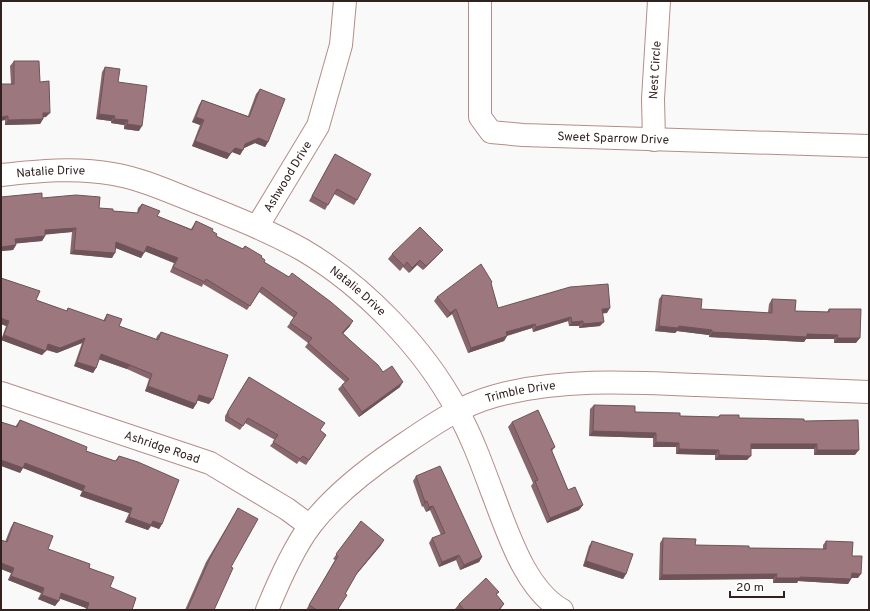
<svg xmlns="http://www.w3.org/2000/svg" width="870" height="611" font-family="Overpass,sans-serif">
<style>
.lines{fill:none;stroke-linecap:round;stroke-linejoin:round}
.minor-casing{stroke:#b48d89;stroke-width:24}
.minor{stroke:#fff;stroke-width:22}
.wall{fill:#87666c}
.shaded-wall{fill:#6e5358}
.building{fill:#9d777e;stroke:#6e5358}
.labels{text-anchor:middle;stroke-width:4;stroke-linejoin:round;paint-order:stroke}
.street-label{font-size:12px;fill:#312220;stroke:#fff}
</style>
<rect width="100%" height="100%" fill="#f9f9f9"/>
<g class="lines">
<defs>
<g id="minor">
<path id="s1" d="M480 1V117L491 132 523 135 869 146"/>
<path id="s2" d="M654 140 653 99 659 1"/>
<path id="s3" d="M1 175C38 171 75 167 113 174 143 179 172 193 201 204 236 218 271 232 303 250 364 286 424 348 457 410 471 435 481 462 491 489 506 527 524 589 562 610"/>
<path id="s4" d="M257 227 318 126 341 45 345 1"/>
<path id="s5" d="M1 393 210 463 287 509 310 526"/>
<path id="s6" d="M267 610C278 583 293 549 310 526 333 496 366 470 397 449 428 428 458 406 495 396 560 378 630 382 697 385 754 387 812 390 869 392"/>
</g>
</defs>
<use href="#minor" class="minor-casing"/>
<use href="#minor" class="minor"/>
</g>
<path class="wall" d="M14 61 40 82 46 117H43V119L40 124 5 125V120L11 84 10 66Z
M105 67 118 82 139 131 124 129V125L111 123V121L96 119 102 72Z
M260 89 268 142 265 147 255 143 244 148 240 155 232 152 227 159 192 146 200 125 192 122 199 105 202 100 248 116 256 94Z
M335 154 357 200 354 205 334 194 325 210 309 201 332 159Z
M1 197 42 198 99 208 113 211 137 213 138 208 142 204 157 216 191 229 196 221 212 231 216 236 242 249 245 246 261 257 264 262 350 326 343 333 383 372 400 387 359 417 338 389 345 382 305 347 308 343 287 327 294 318 259 292 247 310 203 284 202 287 170 272 174 263 145 251 141 258 116 248 112 258 70 254 72 232 45 234V236L42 241 16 243V245L13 250 1 251Z
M392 254H439L423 270 417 265 409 273 403 267 400 271 388 259Z
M491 284 498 308 607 313H603L600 326 579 328V326H569L568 321 533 332 532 328 507 336 504 341 468 353 452 314 447 318 434 301 437 297Z
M662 295 701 309 768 313 769 304 772 299 795 311 827 312 829 309 856 343H834V339H806L804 342 709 337V335L677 331 675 333 655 331 659 299Z
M36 300 66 311 68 308 103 321 107 314 119 326 156 339 157 336 161 332 209 404 197 400 196 404 193 409 145 391 149 379 127 369 99 359 96 368 93 373 74 366 82 343 57 353 46 350 42 355 1 340 6 326 1 324Z
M249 377 326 435 306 465 299 461 297 464 270 446 275 440 245 423 240 430 225 421V416Z
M594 405 635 412 680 416 718 417 720 415 739 418 804 421 855 455H814V449H751L747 460H715V455L676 454V447H653V438L589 436 590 409Z
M20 420 86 451 115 461 119 456 162 524 159 529 151 526 148 530 125 522 129 513 80 496 82 491 23 468 20 473 15 427Z
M512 422 555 447 552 451 568 490 583 505 579 510 547 523 531 486 533 483 508 427Z
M416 476 482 557 479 562 460 570 456 560 439 567 429 543 432 538 441 535 430 510 426 512 423 506 422 507 413 481Z
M238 508 231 567 214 610H185L206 562Z
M361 521 381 545 356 575 345 594 338 610H306L335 560 333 559Z
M14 522 48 549 89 568 110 587 132 610H85L86 608 60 598 55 606 38 599 41 593 8 580 11 573 1 569V540L5 542 11 527Z
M663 538 695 545 749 548 823 549V545L826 541 852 556 858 578H851V579L848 584 798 581 797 583H773V579L659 580 660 543Z
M592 541 626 574 623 579 583 566 589 546Z
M499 592 496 595 504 604 500 610H456L455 609 459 604Z"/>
<path class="shaded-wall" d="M43 113H50L46 117 39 118Z
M99 114 115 116 111 121 96 119Z
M8 116 5 120 1 121V117Z
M196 117 204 120 200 125 192 122Z
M43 119 40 124 5 125 8 120Z
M114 119 128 120 124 125 111 123Z
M127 124 142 126 139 131 124 129Z
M259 138 268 142 265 147 255 143 242 149 245 144Z
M195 141 235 148 243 150 240 155 232 152 227 159 192 146Z
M76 228 72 232 42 235 45 230Z
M45 236 42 241 12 244 15 239Z
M116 242 144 253 141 258 113 247Z
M16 245 13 250 1 251V247Z
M147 246 178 258 174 263 144 251Z
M74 250 115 253 112 258 70 254Z
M443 250 423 270 426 266Z
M420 260 417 265 409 273 412 268Z
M610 308 607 313 599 314 602 309Z
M456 309 452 314 447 318 450 313Z
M571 317 568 321 533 332 536 327Z
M1 318 9 321 6 326 1 324Z
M353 321 350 326 339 338 342 333Z
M583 321 579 326H569L572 322Z
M604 322 600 326 579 328 583 324Z
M535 324 532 328 502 337 506 332Z
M659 326H679L712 330 709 335 677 331 675 333 655 331Z
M712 332 807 334 838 335 834 339H806L804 342 709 337Z
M4 335 46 351 42 355 1 340Z
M507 336 504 341 468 353 471 348Z
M85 338 82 343 57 353 45 349 48 344Z
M837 338H860L856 343H834Z
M101 354 130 365 127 369 98 359Z
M77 362 96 368 93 373 74 366Z
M403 382 400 387 359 417 362 412Z
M148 386 196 404 193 409 145 391Z
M199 395 213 399 209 404 196 400Z
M593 431 656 433 653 438 589 436Z
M656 442 679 443 676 447H653Z
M751 444H817L814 449H748Z
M679 449 719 450 715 455 676 454Z
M817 450H859L855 455H814Z
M719 455 751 456 747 460H715Z
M1 460 25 463 85 486 82 491 23 468 20 473 1 466Z
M83 491 132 508 129 513 80 496Z
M427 501 423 506 422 507 425 502Z
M583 505 579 510 547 523 550 518Z
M433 506 430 510 426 512 429 507Z
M129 517 153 521 162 524 159 529 151 526 148 530 125 522Z
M384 540 381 545 354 577 357 573Z
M459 555 456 560 439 567 442 562Z
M482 557 479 562 460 570 464 565Z
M586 561 626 574 623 579 583 566Z
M1 563 14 568 11 573 1 569Z
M852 573 861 574 858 578H848Z
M777 574 773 579 659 580 662 575Z
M11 576 44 588 41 593 8 580Z
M800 577 851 579 848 584 798 581 797 583H773L776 578Z
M61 593 89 603 86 608 58 598Z
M42 595 59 601 55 606 38 599Z"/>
<path class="building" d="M14 61H39L40 82 49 81 50 113H43V119L8 120V116L1 117V84H14Z
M105 67 120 69 118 82 147 86 142 126 127 124 128 120 114 119 115 116 99 114Z
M260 89 285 99 268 142 259 138 245 144 243 150 235 148 230 154 195 141 204 120 196 117 202 100 249 117Z
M335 154 371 174 357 200 337 189 328 205 312 196Z
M42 193V198L76 195 100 197 99 208 113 209V211L138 213 142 204 160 211 157 216 192 230 196 221 213 229 212 231 217 234 216 236 243 249 245 246 262 256 261 257 265 260 264 262 289 277 292 273 331 302 353 321 342 333 378 365 383 372 392 366 403 382 362 412 342 385 349 379 308 343 312 338 290 323 297 313 262 287 250 306 206 279 205 282 173 267 178 258 147 246 144 253 116 242 115 253 74 250 76 228 45 230V236L15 239 16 245 1 247V197Z
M420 227 443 250 426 266 420 260 412 268 407 262 404 266 392 254Z
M481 264 492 282 491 283 498 308 570 287 608 284 610 308 602 309 604 322 583 324V321L572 322 571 317 536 327 535 324 506 332 507 336 471 348 456 309 450 313 437 297Z
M1 278 40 291 36 300 67 311 68 308 105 321 107 314 122 319 119 326 158 340 161 332 228 355 213 399 199 395 196 404 148 386 152 374 130 365 101 354 96 368 77 362 85 338 60 348 48 344 46 351 4 335 9 321 1 318Z
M662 295 702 299 701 309 772 313V299L796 300 795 311 829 312V309H861L860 338H837L838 335 807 334V337L712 332V330L679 326 678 328 659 326Z
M249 377 325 423 320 430 326 435 309 460 303 456 300 459 273 442 278 435 248 418 243 426 228 417V411Z
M594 405 635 406V412L680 413V416L719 417 720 415H739V418L804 419V421L858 420 859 450H817V444H751V456L719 455V450L679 449V443L656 442V433L593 431Z
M538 410 555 447 551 449 568 490 575 487 583 505 550 518 535 481 538 480 512 422Z
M20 420 87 447 86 451 115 461 117 460 119 456 138 462 179 480 162 524 153 521 151 525 129 517 132 508 83 491 85 486 25 463 23 468 1 460V422L17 427Z
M440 466 482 557 464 565 459 555 442 562 432 538 445 533 433 506 429 507 427 501 425 502 416 476Z
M238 508 258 519 231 567 233 568 214 610H187L210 558Z
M361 521 384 540 357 573 345 594 347 595 338 609 337 610H333L332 609V610H317L309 605 338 556 336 554Z
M14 522 53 536 48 549 90 564 89 568 114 577 110 587 136 598 132 610H90L87 609 89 603 61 593 59 601 42 595 44 588 11 576 14 568 1 563V540L7 542Z
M663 538 696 539 695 545 749 546V548L826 549V541L853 542 852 556H862L861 574 852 573 851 579 800 577V578H776L777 574 662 575Z
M592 541 633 554 626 574 586 561Z
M486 578 499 592 496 594 504 604 498 610H464L459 604Z"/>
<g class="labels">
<g class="street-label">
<text dy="4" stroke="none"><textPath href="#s2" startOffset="70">Nest Circle</textPath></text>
<text dy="4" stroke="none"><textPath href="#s1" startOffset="257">Sweet Sparrow Drive</textPath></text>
<text dy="4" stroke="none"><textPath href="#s3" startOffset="50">Natalie Drive</textPath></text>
<text dy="4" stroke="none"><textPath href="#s4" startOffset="59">Ashwood Drive</textPath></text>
<text dy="4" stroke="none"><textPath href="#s3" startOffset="386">Natalie Drive</textPath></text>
<text dy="4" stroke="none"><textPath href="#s6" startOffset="349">Trimble Drive</textPath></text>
<text dy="4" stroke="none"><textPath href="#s5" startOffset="170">Ashridge Road</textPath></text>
</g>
</g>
<rect width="870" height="611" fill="none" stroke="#312220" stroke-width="4"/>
<path d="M730 591v6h54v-6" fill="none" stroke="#312220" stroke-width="2"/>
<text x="736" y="591" font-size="12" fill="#312220" stroke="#ffffff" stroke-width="3" paint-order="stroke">20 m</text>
</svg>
